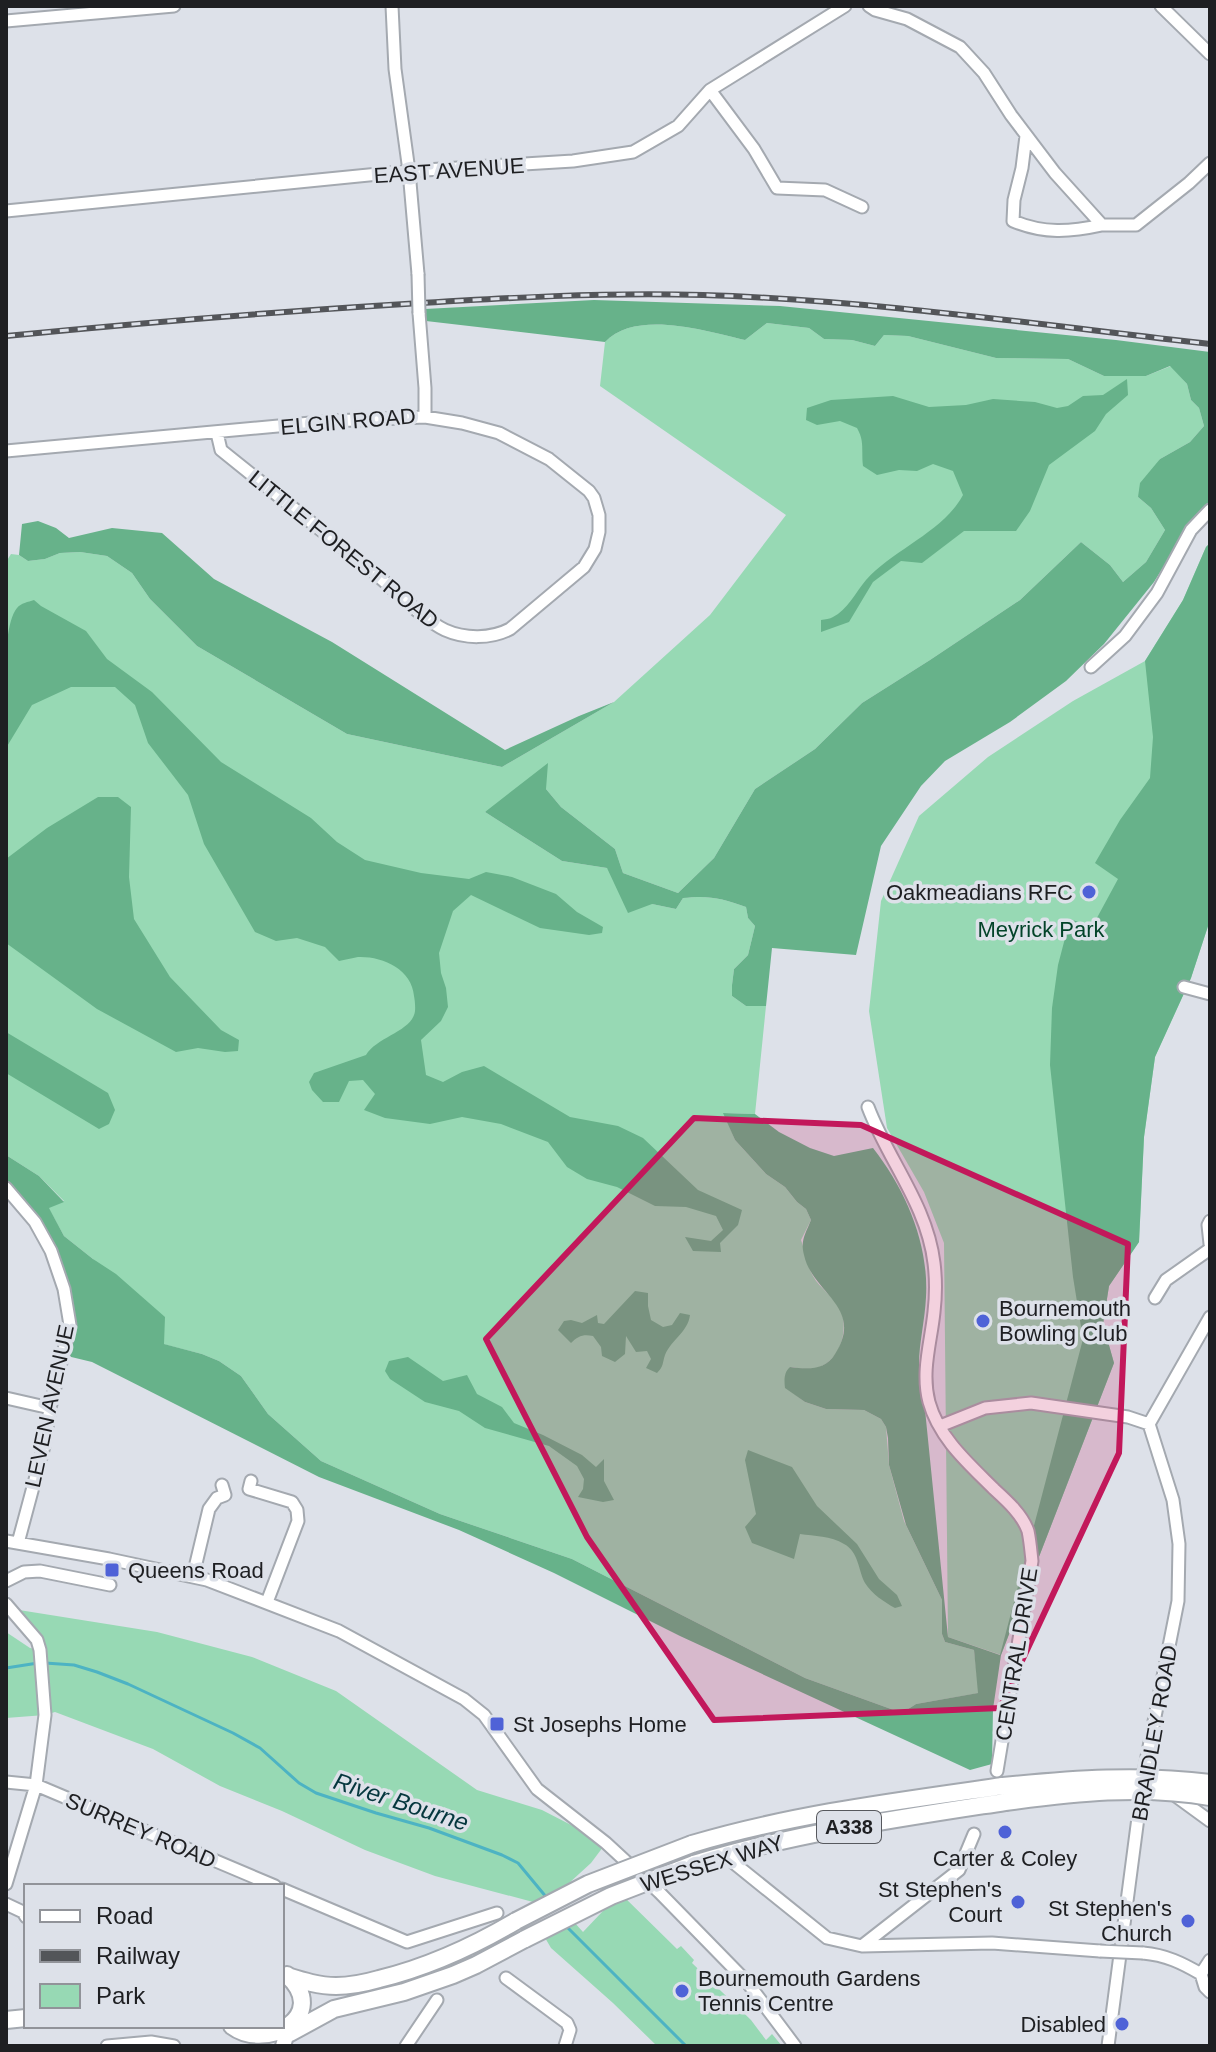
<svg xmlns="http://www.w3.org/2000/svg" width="1216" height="2052" font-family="Arial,sans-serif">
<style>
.green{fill:#97d9b4}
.forest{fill:#67b28a}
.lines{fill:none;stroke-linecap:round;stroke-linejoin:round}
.stream{stroke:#4db3c3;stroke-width:3}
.minor-casing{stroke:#a4a9b0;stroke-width:15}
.major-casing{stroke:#a4a9b0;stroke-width:18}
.highway-casing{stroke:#a4a9b0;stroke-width:20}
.minor{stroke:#fff;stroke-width:11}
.major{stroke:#fff;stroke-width:14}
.highway{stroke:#fff;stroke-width:16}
.rail-casing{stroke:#535559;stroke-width:6}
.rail{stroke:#dde1e9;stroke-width:3;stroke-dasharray:9;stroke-linecap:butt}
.minor-bridge-casing{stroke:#a4a9b0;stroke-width:15;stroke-linecap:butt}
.highway-bridge-casing{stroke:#a4a9b0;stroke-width:20;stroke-linecap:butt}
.minor-bridge{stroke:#fff;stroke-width:11}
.highway-bridge{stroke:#fff;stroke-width:16}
.marked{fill:#c2185b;fill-opacity:0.2;stroke:#c2185b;stroke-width:6;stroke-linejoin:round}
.poi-dot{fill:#4f62d7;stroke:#dde1e9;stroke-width:3}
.labels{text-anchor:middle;stroke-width:7;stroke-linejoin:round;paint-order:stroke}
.shield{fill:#dde1e9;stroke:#57595e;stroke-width:2}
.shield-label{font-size:20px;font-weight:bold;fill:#1e1f22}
.street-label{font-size:22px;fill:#1e1f22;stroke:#dde1e9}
.poi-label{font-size:22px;fill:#1e1f22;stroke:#dde1e9;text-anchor:end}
.park-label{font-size:22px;fill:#034329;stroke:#dde1e9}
.water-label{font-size:24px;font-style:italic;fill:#05373e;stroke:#dde1e9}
</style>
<rect width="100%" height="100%" fill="#dde1e9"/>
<path class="green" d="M767 323 809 328 824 339 852 340 875 346 884 335 908 336 996 358 1068 359 1104 376H1146L1171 366 1187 384 1191 400 1199 408 1204 426 1190 442 1160 459 1138 497 1151 508 1165 530 1146 562 1123 582 1110 565 1081 542 1020 600 930 660 862 703 815 749 755 789 714 858 678 893 623 873 615 849 561 807 546 789 485 812 562 861 607 868 652 904 676 909 683 898C708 895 722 898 746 907L748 918 755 926 748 955 734 969 732 985V996L746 1006H766L755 1114 724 1113 735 1140 766 1174 785 1187 797 1202 806 1209 811 1220 801 1240C805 1251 807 1266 813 1276 820 1289 835 1297 841 1311 849 1332 839 1363 816 1368 808 1370 798 1368 790 1367L785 1387 805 1402 826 1409 864 1410 881 1419 886 1427 889 1465 904 1521 942 1600V1634L945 1642 974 1650 979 1693 916 1704 902 1713 805 1678 572 1559 440 1514 321 1461 268 1414 241 1376 219 1361 202 1354 163 1344 93 1259 64 1236 48 1207 64 1201 39 1176 6 1155V562L11 554 19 555 28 561 45 559 60 553 80 552 107 556 132 573 150 599 197 646 347 734 502 767 614 702 710 615 786 515 600 386 605 342C636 309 706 331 745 340Z
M1210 543V920L1191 978 1155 1057 1144 1137 1139 1242 1109 1286 1103 1324 1114 1363 1001 1655 948 1637 944 1243 924 1192 887 1128 869 1011 881 901 919 816 988 757 1073 701 1145 661 1183 600 1206 547Z
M19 1610 157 1632 252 1657 336 1691 477 1790 542 1810 606 1843 591 1863 568 1884 533 1902 435 1876 365 1850 282 1811 220 1786 153 1749 55 1712 45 1715 6 1718V1632L30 1648 40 1650 41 1635Z
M620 1893 677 1949 681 1946 694 1960 692 1963 751 2020 766 2040 772 2034 782 2046H657L613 2003 551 1948 544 1936 574 1922 583 1932Z"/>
<path class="forest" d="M594 300 780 306 1116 340 1210 352V504L1192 521 1154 582 1104 644 1066 681 1010 722 945 761 921 786 881 846 856 955 772 948 766 1006H746L732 996V985L734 969 748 955 755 926 748 918 746 907C722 898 708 895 683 898L676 909 652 904 628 913 607 868 562 861 485 812 548 763 546 789 561 807 615 849 623 873 678 893 714 858 755 789 815 749 862 703 930 660 1020 600 1081 542 1110 565 1123 582 1146 562 1165 530 1151 508 1138 497 1140 483 1160 459 1190 442 1204 426 1199 408 1191 400 1187 384 1170 366 1146 376H1104L1068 359 996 358 908 336 884 335 875 346 852 340 824 339 809 328 767 323 745 340C706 331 636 309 605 342L426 321 425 309Z
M1127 379 1128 395 1106 414 1095 431 1049 465 1030 511 1016 531H964L922 563 901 561 873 582 849 622 821 632V620C825 619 830 619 833 617 847 610 856 592 866 580 894 549 943 532 963 495L953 471 933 464 917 471 899 470 877 475 863 466C861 450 865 442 857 428L840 421 817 425 806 420 807 408 831 400 893 396 929 407 966 405 993 399 1035 402 1057 408 1068 406 1083 396 1103 395Z
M38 521 56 528 69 538 112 528 162 533 214 579 332 642 505 750 579 716 614 702 502 767 347 734 197 646 150 599 132 573 107 556 80 552 60 553 45 559 28 561 19 555 22 524Z
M1210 543V920L1191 978 1155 1057 1144 1137 1139 1242 1109 1286 1103 1324 1114 1363 1001 1655 993 1709 992 1764 970 1770 680 1636 554 1573 459 1530 319 1477 92 1362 63 1355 70 1325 51 1251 6 1188V1155L39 1176 64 1202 49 1208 64 1236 93 1259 116 1274 165 1317 164 1344 202 1354 219 1361 241 1376 268 1414 321 1461 440 1514 572 1559 805 1678 902 1713 916 1704 978 1693 974 1650 945 1642 942 1634V1600L906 1525 889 1465 888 1438 886 1427 881 1419 864 1410 826 1409 805 1402 785 1388C784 1380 784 1372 790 1367 807 1369 825 1371 835 1354 865 1307 812 1293 804 1255 800 1240 806 1233 811 1220L806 1209 797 1202 785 1187 766 1174 735 1140 723 1113 755 1114 779 1132 810 1148 834 1156 873 1148C906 1190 929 1244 926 1297 925 1320 919 1343 919 1365 919 1373 922 1382 923 1390L948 1637 1000 1655 1083 1339 1073 1277 1050 1065 1052 1008 1058 965 1070 919 1092 927 1118 879 1095 863 1120 820 1150 778 1153 737 1145 661 1183 600 1206 547Z
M34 600 41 606 86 631 107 659 152 692 221 762 311 818 337 842 365 860 421 873 469 879 486 872 512 877 556 894 577 912 603 927 602 933 589 935 540 928 471 895 453 911 439 953 441 973 446 988 448 1007 441 1021 421 1040 426 1075 443 1082 462 1072 484 1066 570 1117 618 1126 643 1138 698 1190 742 1210 738 1225 720 1243 721 1252 693 1251 685 1237 711 1241 723 1230 716 1216 686 1207 655 1206 617 1187 587 1179 567 1167 548 1142 501 1124 462 1117 430 1124 385 1118 364 1110 375 1094 363 1080 349 1081 339 1102H323L312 1090 309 1082 314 1073 366 1055C376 1038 408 1032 414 1015 416 1011 415 1001 414 996 412 969 382 956 358 957 352 958 345 960 339 961L325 947 297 938 276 941 255 932 204 844 188 795 148 743 135 705 115 687H71L32 705 6 748C6 718 0 628 17 608 21 603 28 602 34 600Z
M98 797H118L131 807 129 877 134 919 170 977 221 1030 239 1040 238 1051 225 1052 198 1048 176 1052 97 1009 6 943V859L47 828Z
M6 1032 108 1093 115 1110 109 1124 99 1129 6 1073Z
M635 1291 648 1293V1306L651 1320 663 1327 672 1325 680 1313 690 1315C688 1332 671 1340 665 1355 662 1364 664 1366 657 1373L646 1368 651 1359 647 1351 636 1352 626 1336 625 1354 615 1362 602 1356 601 1347 593 1336C583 1334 578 1336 571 1343L558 1330 564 1321 571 1320 582 1323 597 1315 598 1323 604 1324Z
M408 1357 443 1381 467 1375 477 1394 502 1407 514 1423 543 1435 582 1455 596 1467 604 1459V1481L614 1500 603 1502 578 1497 583 1489 584 1479 577 1466 549 1446 485 1428 459 1411 425 1402 390 1379 385 1371 389 1361Z
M748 1450 792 1467 817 1506 857 1544 879 1579 897 1595 902 1606 895 1608C884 1602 872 1594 865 1583 858 1570 859 1552 844 1544 831 1536 814 1536 800 1534L794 1559 752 1543 745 1527 756 1514 745 1460Z"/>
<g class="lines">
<path class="stream" d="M45 1663 74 1665 97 1672 128 1684 233 1733 260 1748 299 1783 316 1793 376 1813 429 1828 502 1855 518 1863 547 1898
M6 1668 38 1663
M564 1924 686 2046"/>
<defs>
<path id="minor" d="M392 6 395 69 409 171 418 274
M869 6 875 10 907 19 960 47 984 73 1011 115 1055 173 1102 225H1136L1189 183 1210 163
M1161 6 1210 54
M6 21 174 6
M710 90 754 149 777 188 825 190 862 207
M1026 136 1022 168 1014 200 1013 221C1044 234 1070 232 1102 225
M6 211 409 171 573 161 633 152 678 126 710 90 845 6
M419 313 425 388V417
M6 451 332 421 425 417 462 423 499 433 549 459 589 491 594 498 599 515V532L595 549 584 567 510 629C491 639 465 639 445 630 425 621 396 591 378 576 326 534 273 492 221 450L217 433
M1091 667 1125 636 1157 593 1191 530 1210 510
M1184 987 1210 994
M868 1107C888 1160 927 1205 934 1263 936 1279 936 1295 934 1312 931 1342 921 1371 929 1402 939 1438 968 1463 994 1489 1006 1500 1022 1514 1028 1531 1030 1540 1031 1552 1032 1561L997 1771
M6 1188 35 1222 51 1251 64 1289 70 1325 50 1408 44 1446 18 1543
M1210 1221 1208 1225 1210 1244
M1155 1298 1166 1280 1210 1249
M6 1398 50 1408
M940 1426 985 1408 1031 1403 1128 1417 1149 1424
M251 1481 249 1489 292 1502 297 1510 298 1521 267 1602
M6 1541 109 1559 207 1580 339 1631 464 1699 484 1715 537 1789 606 1843 659 1892 747 1982 795 2046
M193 1576 209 1509 217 1498 225 1495 222 1485
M6 1581 24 1572 40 1571 110 1585
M6 1604 37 1640 40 1650 45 1715 36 1785 6 1884
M6 1782 36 1785 275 1886
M1173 1794 1210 1821
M735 1864 827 1938 862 1946 992 1943 1100 1951
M282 1889 407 1942 497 1913
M6 1904 23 1912 26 1917
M863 1945 959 1870 974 1834
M1143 1953C1166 1955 1182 1963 1201 1974L1205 1987 1210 1992
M1201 1974 1210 1960
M506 1978 567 2023 570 2030 565 2046
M107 2046 151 2042 174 2046
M406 2046 437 2000
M1108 2046 1144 1772 1178 1601 1179 1544 1173 1500 1149 1424 1210 1317"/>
<path id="major" d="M283 2046 286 2036"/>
<path id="highway" d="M692 1844C793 1814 898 1801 1003 1786
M694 1864C795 1833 901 1818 1005 1802
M287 1976C303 1981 319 1986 336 1986 351 1986 365 1983 379 1979 428 1967 472 1947 516 1921
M6 2020 26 2018
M232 2026C267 2052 331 2015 287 1975
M290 2033 334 2009 404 1992 453 1975 476 1965 525 1939"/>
</defs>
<use href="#minor" class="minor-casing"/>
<use href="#major" class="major-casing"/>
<use href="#highway" class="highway-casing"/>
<use href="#minor" class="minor"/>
<use href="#major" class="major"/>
<use href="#highway" class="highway"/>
<defs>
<path id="rail" d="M6 336C139 323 272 312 405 304 504 298 603 292 703 295 872 300 1041 325 1210 344"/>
</defs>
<use href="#rail" class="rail-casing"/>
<use href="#rail" class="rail"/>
<defs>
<path id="minor-bridge" d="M418 274 419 313
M1100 1951 1143 1953"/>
<path id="highway-bridge" d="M1003 1786C1073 1779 1140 1774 1210 1783
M1005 1802C1074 1793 1141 1785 1210 1797
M516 1921 588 1884 692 1844
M525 1939 611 1896 694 1864"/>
</defs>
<use href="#minor-bridge" class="minor-bridge-casing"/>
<use href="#highway-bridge" class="highway-bridge-casing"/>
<use href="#minor-bridge" class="minor-bridge"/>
<use href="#highway-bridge" class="highway-bridge"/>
</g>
<path class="marked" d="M694 1118 861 1125 1128 1244 1119 1453 1000 1708 714 1720 587 1537 486 1339Z"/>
<g class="poi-dot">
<circle cx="1089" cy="892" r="8"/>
<circle cx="983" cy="1321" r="8"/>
<rect x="104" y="1562" width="16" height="16" rx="4"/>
<rect x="489" y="1716" width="16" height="16" rx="4"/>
<circle cx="1005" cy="1832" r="8"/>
<circle cx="1018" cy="1902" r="8"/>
<circle cx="1188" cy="1921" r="8"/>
<circle cx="682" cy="1991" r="8"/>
<circle cx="1122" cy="2024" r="8"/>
</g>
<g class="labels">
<rect class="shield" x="817" y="1811" width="64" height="32" rx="6"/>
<g class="shield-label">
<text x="849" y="1834">A338</text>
</g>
<g class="street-label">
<text transform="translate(449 170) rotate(-4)" y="8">EAST AVENUE</text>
<text transform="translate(348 421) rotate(-5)" y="8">ELGIN ROAD</text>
<text transform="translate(344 549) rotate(39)" y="8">LITTLE FOREST ROAD</text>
<text transform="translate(49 1406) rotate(-78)" y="8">LEVEN AVENUE</text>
<text transform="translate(1016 1654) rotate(-81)" y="8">CENTRAL DRIVE</text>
<text transform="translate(1154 1733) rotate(-80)" y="8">BRAIDLEY ROAD</text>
<text transform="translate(141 1830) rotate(23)" y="8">SURREY ROAD</text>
<text transform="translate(712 1863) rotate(-17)" y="8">WESSEX WAY</text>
</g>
<g class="poi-label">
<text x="1073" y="900">Oakmeadians RFC</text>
<text x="999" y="1316" text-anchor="start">Bournemouth<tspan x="999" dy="25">Bowling Club</tspan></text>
<text x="128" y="1578" text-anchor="start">Queens Road</text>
<text x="513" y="1732" text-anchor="start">St Josephs Home</text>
<text x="1005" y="1866" text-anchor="middle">Carter &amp; Coley</text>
<text x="1002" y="1897">St Stephen's<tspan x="1002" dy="25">Court</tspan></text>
<text x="1172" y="1916">St Stephen's<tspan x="1172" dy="25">Church</tspan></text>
<text x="698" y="1986" text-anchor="start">Bournemouth Gardens<tspan x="698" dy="25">Tennis Centre</tspan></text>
<text x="1106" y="2032">Disabled</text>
</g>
<g class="park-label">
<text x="1041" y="937">Meyrick Park</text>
</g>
<g class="water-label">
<text transform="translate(401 1802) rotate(18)" y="8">River Bourne</text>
</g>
</g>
<rect width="1216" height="2052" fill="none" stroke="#1e1f22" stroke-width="16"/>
<rect x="24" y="1884" width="260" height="144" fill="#dde1e9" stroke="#919399" stroke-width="2"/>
<rect x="40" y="1910" width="40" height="12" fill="#ffffff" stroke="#919399" stroke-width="2"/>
<text x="96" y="1924" font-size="24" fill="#1e1f22">Road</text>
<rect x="40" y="1950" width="40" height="12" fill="#535559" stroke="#919399" stroke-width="2"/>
<text x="96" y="1964" font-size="24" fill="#1e1f22">Railway</text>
<rect x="40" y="1984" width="40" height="24" fill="#97d9b4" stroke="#919399" stroke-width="2"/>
<text x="96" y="2004" font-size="24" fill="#1e1f22">Park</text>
</svg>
